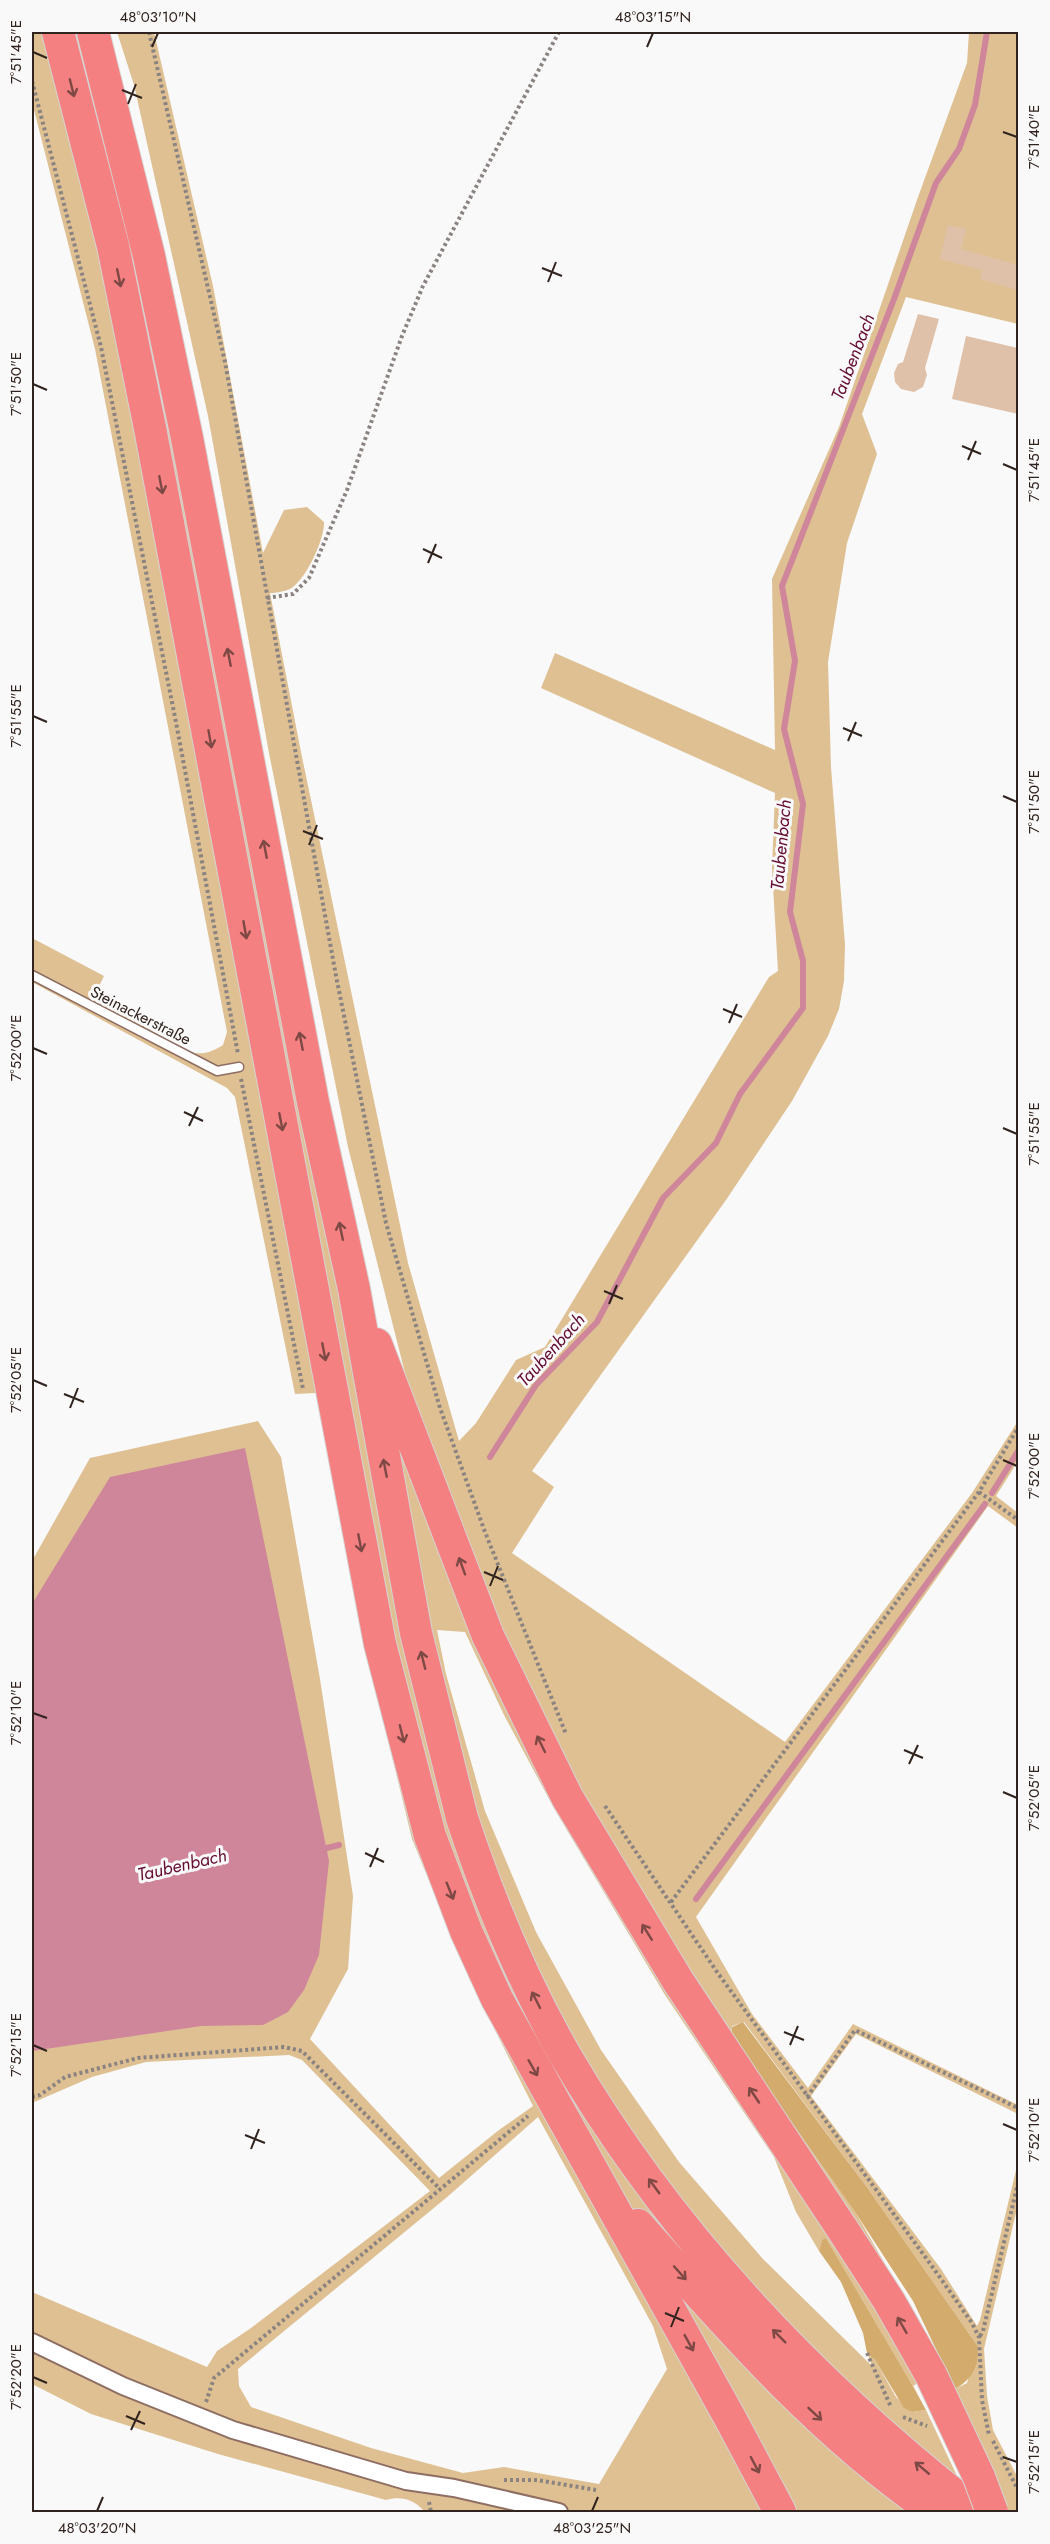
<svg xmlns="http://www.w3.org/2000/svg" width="1050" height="2544" font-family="Jost,sans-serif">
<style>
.green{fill:#dec093;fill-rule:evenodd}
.forest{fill:#d3ab6c}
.water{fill:#cf859a}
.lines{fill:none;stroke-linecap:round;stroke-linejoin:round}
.stream{stroke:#cf859a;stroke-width:6}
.building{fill:#dfc1aa}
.lane-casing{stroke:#8e6d62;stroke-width:11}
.street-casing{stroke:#8e6d62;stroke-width:20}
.highway-casing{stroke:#d6d3d2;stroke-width:34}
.path{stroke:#8b8380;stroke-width:4;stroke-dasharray:3 3;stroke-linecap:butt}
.lane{stroke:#fff;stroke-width:8}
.street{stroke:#fff;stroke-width:16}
.highway{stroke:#f48081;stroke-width:32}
.highway-bridge-casing{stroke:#d6d3d2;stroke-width:34;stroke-linecap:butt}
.highway-bridge{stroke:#f48081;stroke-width:32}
.oneway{stroke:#7e4845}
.ticks{fill:none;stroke:#30221d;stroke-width:2}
.labels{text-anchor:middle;stroke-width:6;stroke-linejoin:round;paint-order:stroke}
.street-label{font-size:16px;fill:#30221d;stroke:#f9f9f9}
.water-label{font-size:18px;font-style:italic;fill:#640b32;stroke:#f9f9f9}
.neatline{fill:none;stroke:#30221d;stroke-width:2}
.ticks-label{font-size:15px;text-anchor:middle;fill:#30221d}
</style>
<rect width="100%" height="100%" fill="#f9f9f9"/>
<path class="green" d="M32 32H43L85 193 417 1756 66 32H84L382 1403 410 1393 348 1147 269 753 208 416 134 85 117 32H154L213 286 263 553 284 510 307 507 324 522C325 538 307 577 293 587 288 591 276 593 270 593L302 757 408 1263 459 1441 476 1423 516 1360 545 1347 769 977 778 971 772 869 775 793 541 688 555 653 775 750 772 579 839 427 918 197 967 63 969 32H1018V324L906 297 862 414 877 454 847 543 828 662 831 767 845 945 844 981 839 1009 828 1036 792 1101 726 1200 532 1471 554 1487 512 1553 785 1742 972 1493 1018 1421V1461L996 1496 1018 1513V1528L988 1506 696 1917 752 2014 808 2088 853 2024 1018 2105V2114L856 2034 811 2096 941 2269 977 2326 980 2320 1018 2162V2204L984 2349 987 2396 993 2430 1018 2478V2512H1009L955 2389 967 2383 977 2345 869 2190 744 2022 732 2026 731 2037 857 2215 944 2367 913 2386 826 2238 822 2241 819 2251 796 2212 774 2157 665 1995 555 1810 504 1715 465 1632 437 1630 446 1674 485 1811 536 1932 601 2050 679 2162 763 2259 872 2366 867 2353 875 2360 896 2397 912 2412 926 2410 974 2512H422L423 2510C413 2499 400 2496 386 2500L218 2454 91 2414 32 2384V2292L207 2367 217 2351 251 2328 430 2191 302 2060 289 2055 146 2062 92 2077 32 2103V1561L90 1458 258 1421 281 1457 320 1679 353 1896 348 1969 310 2039 439 2178 499 2130 533 2106 469 1978 412 1839 376 1690 316 1393 295 1394 235 1097 227 1088 32 982V938L104 976 94 997 188 1052C203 1055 210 1053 223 1045L227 1032 95 349 32 102ZM538 2117 653 2326 667 2369 599 2484 504 2467 463 2473 371 2448 251 2407 239 2386 238 2369 446 2198Z"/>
<path class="forest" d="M743 2022 869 2190 977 2345C980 2365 973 2379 955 2389L913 2301 857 2215 731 2037 732 2027Z
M826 2238 913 2386 926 2410 912 2412 904 2408 875 2360 867 2353 863 2333 841 2282 819 2251 822 2240Z"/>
<path class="water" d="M245 1448 329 1861 319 1955 304 1990 288 2012 263 2025 201 2026 32 2051V1604L110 1477Z"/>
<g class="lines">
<path class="stream" d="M490 1457 536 1385 597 1322 663 1198 716 1143 740 1094 803 1008V961L790 912 803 804 784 729 795 661 782 586 894 299 936 183 959 149 975 105 987 32
M992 1493 1018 1451
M319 1850 339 1845
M696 1899 985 1504"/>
</g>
<path class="building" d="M948 225 966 229 961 249 1018 265V290L980 279 982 270 940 259Z
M918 314 939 319 925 368 927 375 923 387 914 392 901 389 895 382 894 373 898 364 903 362Z
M966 336 1018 348V414L952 399Z"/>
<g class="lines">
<defs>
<path id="lane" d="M32 975 217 1071 239 1067"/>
<path id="street" d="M32 2342 123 2386 233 2430 406 2481 454 2488 559 2512"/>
<path id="highway" d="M58 32 113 246 150 428 380 1644 430 1836 466 1931 497 1999 730 2418 780 2512
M93 32 149 256 187 438 313 1102 354 1289 416 1633 462 1818C489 1900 522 1980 565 2055 667 2230 809 2380 967 2505
M376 1344 488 1636 567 1797 678 1981 843 2230 889 2301 931 2375
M638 2225C729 2328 821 2434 935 2512"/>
</defs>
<use href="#lane" class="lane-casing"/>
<use href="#street" class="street-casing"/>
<use href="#highway" class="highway-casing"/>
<path class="path" d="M149 32 225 362 336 976 386 1223 440 1408 485 1532 566 1734
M32 81 101 347 175 717 238 1054
M267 598 293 594 309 578 347 490 402 336 423 286 559 32
M241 1079 303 1389
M979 1492 1018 1520
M605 1806 717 1972 934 2269 972 2323 979 2337 982 2400 989 2435
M671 1902 979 1492 1018 1428
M32 2097 40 2095 65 2077 138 2058 284 2047 302 2051 440 2189
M807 2097 855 2030 1018 2108
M980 2336 983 2331 1018 2183
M867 2353 891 2407
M206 2402 214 2378 528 2116
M903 2417 927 2426
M993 2441 1018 2490
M504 2480H537L596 2490
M429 2502 431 2512"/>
<use href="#lane" class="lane"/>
<use href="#street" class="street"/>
<use href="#highway" class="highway"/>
<defs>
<path id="highway-bridge" d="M931 2375 979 2477 992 2512"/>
</defs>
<use href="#highway-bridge" class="highway-bridge-casing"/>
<use href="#highway-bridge" class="highway-bridge"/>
</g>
<defs><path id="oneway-shaft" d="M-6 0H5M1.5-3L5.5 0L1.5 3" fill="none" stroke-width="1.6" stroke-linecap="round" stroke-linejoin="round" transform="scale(1.5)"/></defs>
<g class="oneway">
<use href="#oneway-shaft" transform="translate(72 88) rotate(76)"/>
<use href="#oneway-shaft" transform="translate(119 278) rotate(78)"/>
<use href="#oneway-shaft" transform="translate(161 485) rotate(79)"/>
<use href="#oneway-shaft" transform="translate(229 657) rotate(-101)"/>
<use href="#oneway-shaft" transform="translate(210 739) rotate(80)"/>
<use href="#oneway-shaft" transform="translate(265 849) rotate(-101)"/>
<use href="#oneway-shaft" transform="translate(245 930) rotate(80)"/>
<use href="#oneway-shaft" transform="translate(301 1041) rotate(-101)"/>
<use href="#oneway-shaft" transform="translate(281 1122) rotate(79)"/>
<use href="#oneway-shaft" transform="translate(341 1231) rotate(-102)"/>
<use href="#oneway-shaft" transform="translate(324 1352) rotate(79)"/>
<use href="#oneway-shaft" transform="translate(385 1468) rotate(-101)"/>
<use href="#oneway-shaft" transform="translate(360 1543) rotate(79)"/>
<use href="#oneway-shaft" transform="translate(462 1566) rotate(-110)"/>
<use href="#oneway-shaft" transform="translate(423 1660) rotate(-104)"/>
<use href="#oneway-shaft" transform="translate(402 1734) rotate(76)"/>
<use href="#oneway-shaft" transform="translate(541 1744) rotate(-116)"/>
<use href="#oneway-shaft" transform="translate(450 1891) rotate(68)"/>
<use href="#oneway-shaft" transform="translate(647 1932) rotate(-122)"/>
<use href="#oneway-shaft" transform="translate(536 2000) rotate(-117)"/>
<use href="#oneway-shaft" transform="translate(533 2068) rotate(60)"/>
<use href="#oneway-shaft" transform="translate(754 2095) rotate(-124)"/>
<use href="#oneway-shaft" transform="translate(654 2186) rotate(-126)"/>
<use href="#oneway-shaft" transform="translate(680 2273) rotate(48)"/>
<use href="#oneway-shaft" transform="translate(902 2325) rotate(-120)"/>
<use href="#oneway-shaft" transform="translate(779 2336) rotate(-135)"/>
<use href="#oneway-shaft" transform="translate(689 2343) rotate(61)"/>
<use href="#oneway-shaft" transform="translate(815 2414) rotate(43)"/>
<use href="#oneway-shaft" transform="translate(755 2465) rotate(62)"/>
<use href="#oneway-shaft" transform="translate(922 2468) rotate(-140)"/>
</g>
<path class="ticks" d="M152 47 158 33M647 47 653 33M33 52 47 58M122 90 142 98M128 104 136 84M1003 132 1017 137M542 268 562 276M548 282 556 262M33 384 47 390M962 446 981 454M968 460 976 441M1003 464 1017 470M423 549 442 558M428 563 436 544M33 716 47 722M843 728 862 736M848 741 856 722M1003 796 1017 802M303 831 323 839M309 845 317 825M723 1009 742 1017M729 1023 737 1004M33 1048 47 1054M184 1112 203 1121M189 1126 198 1107M1003 1128 1017 1134M604 1291 623 1299M609 1304 617 1285M33 1380 47 1386M64 1394 84 1402M70 1408 78 1388M1003 1460 1017 1466M484 1572 503 1580M490 1586 498 1566M33 1713 47 1718M904 1750 923 1758M909 1764 918 1745M1003 1792 1017 1798M365 1853 384 1862M370 1867 378 1848M784 2032 804 2040M33 2045 47 2051M790 2045 798 2026M1003 2124 1017 2130M245 2135 265 2143M251 2149 259 2129M665 2313 684 2321M671 2327 679 2307M33 2377 47 2383M126 2416 145 2424M131 2430 140 2411M1003 2457 1017 2462M97 2511 103 2497M592 2511 598 2497"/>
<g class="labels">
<g class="street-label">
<text transform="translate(141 1015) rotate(27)" y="6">Steinackerstraße</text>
</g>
<g class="water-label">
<text transform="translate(853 357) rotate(-69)" y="6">Taubenbach</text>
<text transform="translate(781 845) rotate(-85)" y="6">Taubenbach</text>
<text transform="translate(551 1350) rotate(-48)" y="6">Taubenbach</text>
<text transform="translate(182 1865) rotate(-13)" y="6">Taubenbach</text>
</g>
</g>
<rect width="1050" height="2544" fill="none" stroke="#f9f9f9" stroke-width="66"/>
<rect x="33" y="33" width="984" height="2478" class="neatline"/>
<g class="ticks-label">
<text x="158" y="22">48°03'10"N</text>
<text x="653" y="22">48°03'15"N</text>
<text transform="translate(16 52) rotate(-90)" y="5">7°51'45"E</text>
<text transform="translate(1034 137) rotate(-90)" y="5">7°51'40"E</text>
<text transform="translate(16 384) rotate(-90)" y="5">7°51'50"E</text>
<text transform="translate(1034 470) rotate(-90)" y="5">7°51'45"E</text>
<text transform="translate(16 716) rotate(-90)" y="5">7°51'55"E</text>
<text transform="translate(1034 802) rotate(-90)" y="5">7°51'50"E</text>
<text transform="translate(16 1048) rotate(-90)" y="5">7°52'00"E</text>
<text transform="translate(1034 1134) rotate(-90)" y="5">7°51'55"E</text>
<text transform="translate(16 1380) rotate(-90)" y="5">7°52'05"E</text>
<text transform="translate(1034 1466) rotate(-90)" y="5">7°52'00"E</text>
<text transform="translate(16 1713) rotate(-90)" y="5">7°52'10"E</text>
<text transform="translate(1034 1798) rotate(-90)" y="5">7°52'05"E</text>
<text transform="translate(16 2045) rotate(-90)" y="5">7°52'15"E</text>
<text transform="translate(1034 2130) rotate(-90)" y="5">7°52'10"E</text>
<text transform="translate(16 2377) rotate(-90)" y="5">7°52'20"E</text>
<text transform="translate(1034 2462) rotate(-90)" y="5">7°52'15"E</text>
<text x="97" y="2533">48°03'20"N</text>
<text x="592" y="2533">48°03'25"N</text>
</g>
</svg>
